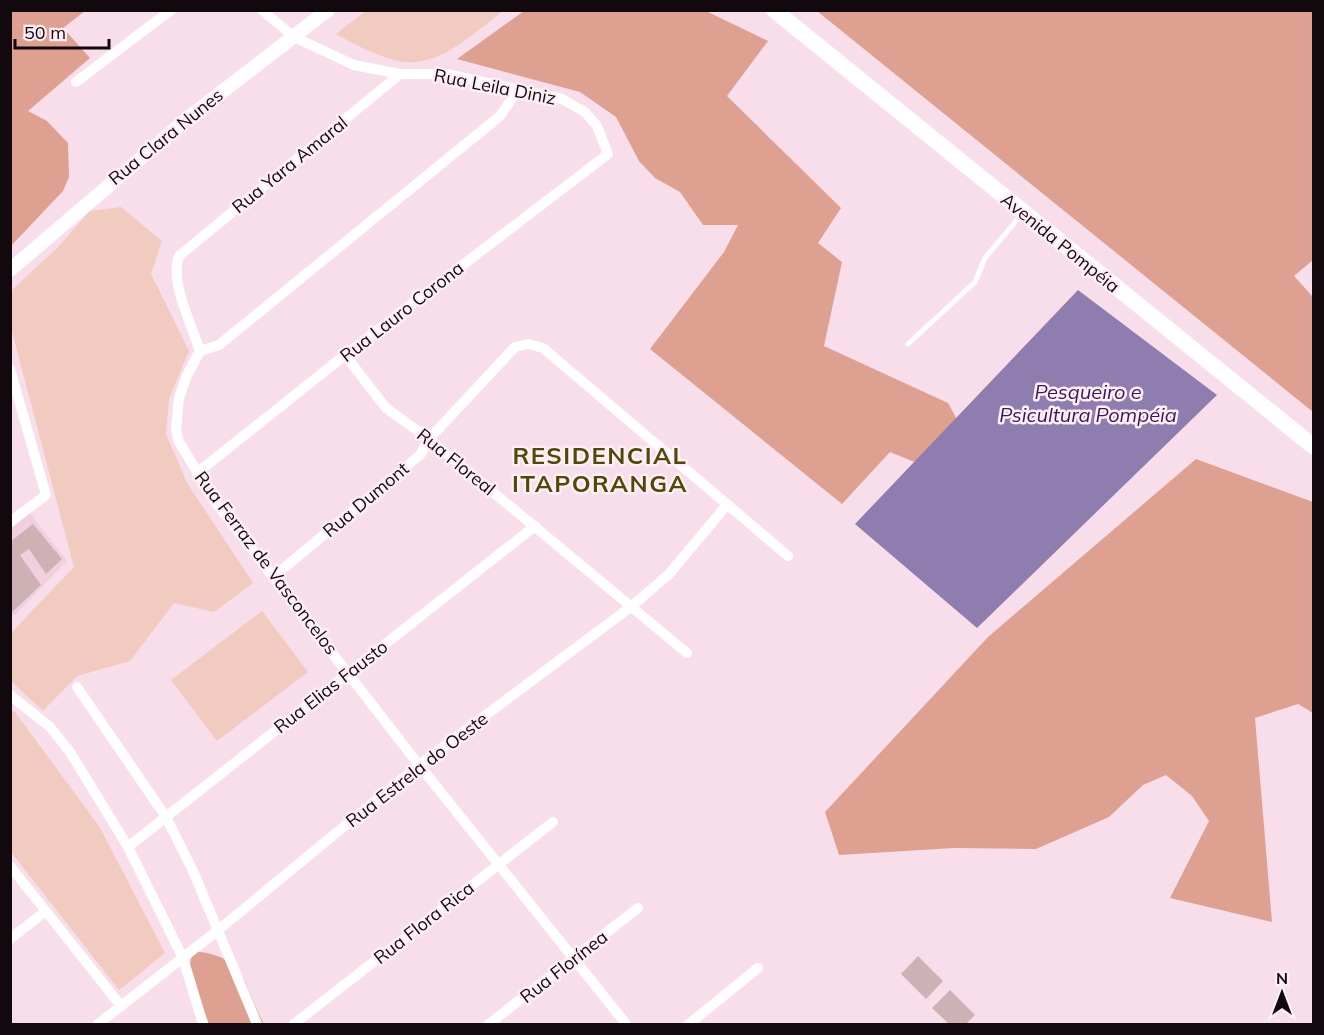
<svg xmlns="http://www.w3.org/2000/svg" width="1324" height="1035" font-family="Mulish,sans-serif">
<style>
.built{fill:#f1cfdf}
.green{fill:#f1cac0}
.forest{fill:#dea091}
.water{fill:#907daf}
.building{fill:#ceb1b4}
.lines{fill:none;stroke-linecap:round;stroke-linejoin:round}
.service{stroke:#fff;stroke-width:5}
.minor{stroke:#fff;stroke-width:10}
.tertiary{stroke:#fff;stroke-width:14}
.secondary{stroke:#fff;stroke-width:16}
.labels{text-anchor:middle;stroke-width:5;stroke-linejoin:round;paint-order:stroke}
.street-label{font-size:18px;fill:#11090d;stroke:#ffeef6}
.water-label{font-size:20px;font-style:italic;fill:#361957;stroke:#ffeef6}
.district-label{font-size:24px;font-weight:bold;letter-spacing:1.5px;fill:#4f4907;stroke:#ffeef6}
</style>
<rect width="100%" height="100%" fill="#f8deea"/>
<path class="built" d="M30 513 67 561 11 619V529Z"/>
<path class="green" d="M366 11V10L503 11C479 29 447 60 415 62 392 65 356 45 336 34Z
M121 207 162 241 151 274 189 351 169 399 166 434 187 483 253 583 214 612 174 603 130 661 77 676 43 711 11 681V633L74 567 11 328V291L58 247 90 211Z
M262 611 308 672 217 741 171 680Z
M14 711 99 826 165 953 119 990 11 852 10 713Z"/>
<path class="forest" d="M11 10 85 11 63 28 90 58 28 111 47 121 68 143 69 177 63 191 11 246Z
M524 11H706L768 41 727 96 841 208 818 243 842 262 824 346 948 403 975 452 963 482 890 452 842 504 650 349 724 252 738 225H703L680 192 655 178 639 161 616 117 580 92 457 59Z
M817 11H1313V260L1294 276 1313 297V412Z
M1196 459 1313 502V713L1298 704 1255 718 1272 922 1170 898 1209 821 1192 796 1166 775 1143 785 1109 817 1036 849 954 848 839 855 825 812 988 637Z
M193 951C249 957 241 982 264 1024H209L188 971Z"/>
<path class="water" d="M1078 290 1217 395 977 628 855 524Z"/>
<path class="building" d="M33 524 62 559 46 574 29 549 20 555 41 585 10 614V542Z
M918 956 943 981 926 999 901 974Z
M950 990 975 1015 966 1024H949L932 1008Z"/>
<g class="lines">
<path class="service" d="M908 344 975 282 985 258 1022 214"/>
<path class="minor" d="M76 82 171 10
M517 91 500 116 219 345 200 351 187 375 179 398 176 428 178 440 215 502 419 765 626 1024
M200 351C192 326 169 280 179 256L400 74
M345 355 386 408 429 439 687 653
M10 369 46 495 10 522
M197 473 345 355 608 154 597 126 585 112 562 99 446 74H400L354 65 294 37 262 10
M273 577 420 455 429 439 515 347 528 344 543 348 788 556
M77 687 166 817 193 871 257 1024
M10 695 50 727 70 752 128 847 183 958 203 1024
M128 847 535 526
M10 866 121 1006
M10 939 46 911
M98 1024 217 931 419 765 632 606 669 574 726 506
M294 1024 553 822
M489 1024 638 908
M689 1024 758 968"/>
<path class="tertiary" d="M10 270 188 118 328 10"/>
<path class="secondary" d="M774 10 1314 447"/>
</g>
<g class="labels">
<g class="street-label">
<text transform="translate(495 87) rotate(11)" y="6">Rua Leila Diniz</text>
<text transform="translate(166 137) rotate(-39)" y="6">Rua Clara Nunes</text>
<text transform="translate(290 165) rotate(-39)" y="6">Rua Yara Amaral</text>
<text transform="translate(1060 243) rotate(39)" y="6">Avenida Pompéia</text>
<text transform="translate(402 312) rotate(-38)" y="6">Rua Lauro Corona</text>
<text transform="translate(456 462) rotate(39)" y="6">Rua Floreal</text>
<text transform="translate(366 500) rotate(-40)" y="6">Rua Dumont</text>
<text transform="translate(266 563) rotate(53)" y="6">Rua Ferraz de Vasconcelos</text>
<text transform="translate(331 687) rotate(-38)" y="6">Rua Elias Fausto</text>
<text transform="translate(417 770) rotate(-38)" y="6">Rua Estrela do Oeste</text>
<text transform="translate(424 923) rotate(-38)" y="6">Rua Flora Rica</text>
<text transform="translate(564 967) rotate(-38)" y="6">Rua Florínea</text>
</g>
<g class="water-label">
<text x="1088" y="399">Pesqueiro e<tspan x="1088" dy="23">Psicultura Pompéia</tspan></text>
</g>
<g class="district-label">
<text x="600" y="464">RESIDENCIAL<tspan x="600" dy="28">ITAPORANGA</tspan></text>
</g>
</g>
<rect width="1324" height="1035" fill="none" stroke="#11090d" stroke-width="24"/>
<g transform="translate(1282 993)" stroke="#ffeef6" stroke-width="4.5" paint-order="stroke">
<path d="M0-4.5L10 22L0 15L-10 22Z" fill="#11090d"/>
<text y="-9" font-size="16" font-weight="bold" text-anchor="middle" fill="#11090d">N</text>
</g>
<path d="M15 39v9h94v-9" fill="none" stroke="#11090d" stroke-width="3"/>
<text x="24" y="39" font-size="18" fill="#11090d" stroke="#ffeef6" stroke-width="4.5" paint-order="stroke">50 m</text>
</svg>
